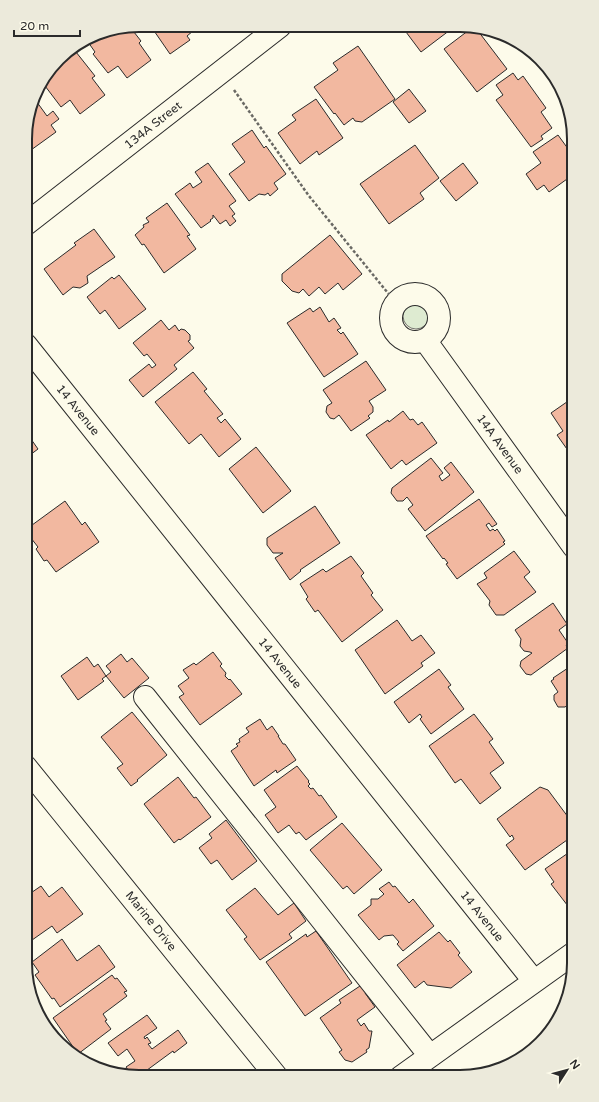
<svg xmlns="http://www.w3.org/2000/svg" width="599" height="1102" font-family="'Varela Round',sans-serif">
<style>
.green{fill:#deebd1;stroke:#74746e}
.building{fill:#f2b8a0;stroke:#2b2b2b}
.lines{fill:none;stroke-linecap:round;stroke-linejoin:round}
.minor-casing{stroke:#2b2b2b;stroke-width:24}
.path{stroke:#6a6964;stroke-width:2.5;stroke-dasharray:3 2;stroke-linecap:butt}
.minor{stroke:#fdfbea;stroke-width:22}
.labels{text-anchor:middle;stroke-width:3;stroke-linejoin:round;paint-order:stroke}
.street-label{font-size:12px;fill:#2b2b2b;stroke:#fdfbea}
.rim{fill:none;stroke:#2b2b2b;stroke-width:2}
</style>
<rect width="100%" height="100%" fill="#fdfbea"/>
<path class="green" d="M403 316a13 13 0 1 1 26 0a13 13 0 1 1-26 0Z"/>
<path class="building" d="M150 25H195L191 29 193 31 187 36 190 40 170 54Z
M130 27 141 41 139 43 151 60 127 78 118 66 108 73 93 54 95 52 88 42 100 33Z
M404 27H454L421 52 403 28Z
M473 27H475L507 69 477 92 444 49Z
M358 46 395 99 362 122 355 121 353 118 344 125 335 113 334 114 314 87 338 70 333 63Z
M76 52 95 76 92 78 105 95 80 114 70 100 61 107 42 82 49 72Z
M513 73 518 80 523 76 546 108 541 112 552 128 541 136 543 139 531 147 496 100 503 95 496 85Z
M409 89 426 111 409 123 393 102Z
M34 98 47 116 53 111 59 119 51 125 56 132 31 150 26 143V124Z
M316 99 343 138 319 155 317 151 300 164 278 133 296 120 292 115Z
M252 130 264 148 266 146 286 174 274 183 278 189 270 196 268 193 265 195 259 194 249 201 229 174 245 162 232 144Z
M558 135 574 157V174L549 192 544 185 537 190 526 174 541 163 533 152Z
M415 145 439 178 420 193 424 199 389 224 360 184Z
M208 163 236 201 229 206 235 214 232 216 236 221 230 226 226 220 220 224 213 215V218L210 220 211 221 201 228 175 194 190 183 193 188 202 182 195 172Z
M463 163 478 183 456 201 440 181Z
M167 203 190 235 187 236 196 249 164 273 144 244 142 245 135 235 144 227 143 225 149 222 146 218Z
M94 229 115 257 87 276 88 283 80 288 73 287 63 295 44 269 76 245 74 243Z
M330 235 362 274 343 290 338 283 325 294 319 287 309 296 303 289 299 293 292 291 282 281V274Z
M119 275 146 309 119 329 105 310 100 314 87 297 112 277 114 279Z
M320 307 329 322 334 318 341 328 337 330 341 334 343 332 358 354 324 377 287 323 310 308 313 312Z
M161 320 169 330 175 325 179 331 181 329 185 330 190 335V340L188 341 194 348 174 365 177 369 143 397 129 380 149 364 152 368 156 365 147 354 144 356 133 343Z
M366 361 386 390 369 401 373 407V412L368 416 370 418 351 431 339 415 334 419 330 418 326 412 327 406 332 403 323 390Z
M193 372 207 389 204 391 223 414 217 418 221 423 225 419 241 439 219 457 201 434 189 444 155 402Z
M574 397V459L557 435 563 431 551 413Z
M403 411 410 420 413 419 418 425 422 422 437 443 406 465 402 460 391 469 366 435 388 420 389 422Z
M26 432 38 449 26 458Z
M256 447 291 491 263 513 229 469Z
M431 458 443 473 439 476 442 481 450 475 444 468 451 462 474 492 425 531 408 509 413 505 407 497 403 501H397L391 493 392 488Z
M479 499 497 524 492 527 489 523 486 525 490 531 493 529 495 531 497 529 505 541 503 542 505 544 457 579 446 564 448 563 444 558 443 559 426 536Z
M65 501 82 525 85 522 99 542 56 572 47 560 44 561 36 549 38 547 27 533 30 531 28 528Z
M315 506 340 543 300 570 301 571 290 580 275 558 283 553H273L267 545V538Z
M514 551 530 572 524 577 536 592 504 615H496L489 605 490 601 477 584 487 578 484 573Z
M351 556 364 573 361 576 373 593 371 595 383 610 342 642 318 610 315 612 306 599 308 597 300 584 323 569 326 572Z
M553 603 567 624 559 630 568 643 566 645 568 648 531 675 526 674 520 666 521 661 532 653 530 652 524 651 520 646 521 639 515 630Z
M397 620 412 641 421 635 435 653 421 663 423 666 385 694 355 650Z
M213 652 222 664 220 666 226 673 225 676 229 680 230 679 242 694 200 725 179 697 184 694 178 686 189 678 183 670 194 663 196 665Z
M121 654 127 662 132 658 149 678 124 698 106 676 111 672 106 666Z
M87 657 94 667 98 664 106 676 102 679 104 681 78 700 61 676Z
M574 664V712L569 704 565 707H558L554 700V695L558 692 551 681 554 679 553 678Z
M439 669 451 685 448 687 464 709 431 734 420 719 422 717 420 714 409 723 394 702Z
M132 712 167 755 137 780 138 781 131 786 117 768 123 764 101 737Z
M474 714 493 739 489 742 504 763 490 773 501 788 480 804 461 779 455 783 429 746Z
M260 719 267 730 272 726 279 736H278L283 744H285L296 760 277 773 276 770 254 786 231 751 238 746 236 744 240 742 239 739 249 732 246 728Z
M297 766 309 781 308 782 310 784 308 786 311 789 313 788 319 796 321 795 337 817 306 840 299 832 296 834 289 825 278 833 265 815 276 807 264 790Z
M178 777 194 798 196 797 211 817 180 840 179 839 174 843 144 804Z
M540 787 548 790 574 825V835L525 870 506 845 514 839 512 835 510 837 497 819Z
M226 820 257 861 232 880 217 860 211 864 199 848 212 838 209 834Z
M342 823 382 870 354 894 347 886 343 889 310 850Z
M574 849V907L571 910 551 884 554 882 545 869Z
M25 865 30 872 25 875Z
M389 882 393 887 395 886 409 903 413 899 434 926 403 951 397 944 399 942 393 935 384 936 379 940 358 915 371 905V899H378L384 894 379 889Z
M41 886 49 897 62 887 83 914 57 933 52 926 25 945V897Z
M255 888 278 915 294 903 306 921 289 934 292 938 260 960 244 939 247 937 226 910Z
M316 931 352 983 305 1016 266 962 306 934 307 937Z
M439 932 448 942 450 940 460 953 458 955 472 972 451 988 427 985 424 981 415 988 397 965Z
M62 939 77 961 99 945 115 967 60 1007 54 998 52 999 35 975 39 972 32 962Z
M112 975 115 979 117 978 127 991 124 992 127 996 103 1014 107 1020 105 1021 111 1029 78 1054 53 1018Z
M363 984 368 991 365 993 375 1007 357 1020 361 1026 364 1023 369 1031H372L369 1048 366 1050 367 1052 352 1062 345 1060 339 1052 342 1050 320 1018 341 1003 339 1000Z
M147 1015 157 1028 144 1037 145 1039 147 1037 151 1043 148 1044 152 1049 178 1030 187 1043 174 1053 173 1051 139 1076H132L126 1067 135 1061 127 1049 118 1056 108 1043Z"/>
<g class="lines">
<defs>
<path id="minor" d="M26 224 280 26
M391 318a24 24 0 1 1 48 0a24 24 0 1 1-48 0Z
M425 340 574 547
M26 345 534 981
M145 697 430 1056
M25 766 276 1076
M401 1077 574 953"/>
</defs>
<use href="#minor" class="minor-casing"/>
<path class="path" d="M234 90 309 196 396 303"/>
<use href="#minor" class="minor"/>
</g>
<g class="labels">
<g class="street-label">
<text transform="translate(153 125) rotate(-38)" y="4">134A Street</text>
<text transform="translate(78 410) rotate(51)" y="4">14 Avenue</text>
<text transform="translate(500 444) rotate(54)" y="4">14A Avenue</text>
<text transform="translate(280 663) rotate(51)" y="4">14 Avenue</text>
<text transform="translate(482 916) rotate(51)" y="4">14 Avenue</text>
<text transform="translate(151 921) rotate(51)" y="4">Marine Drive</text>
</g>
</g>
<path d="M0 0H599V1102H0ZM139 32H460A107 107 0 0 1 567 139V963A107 107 0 0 1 460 1070H139A107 107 0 0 1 32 963V139A107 107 0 0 1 139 32Z" fill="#eceadb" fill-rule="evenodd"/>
<path class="rim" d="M139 32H460A107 107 0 0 1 567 139V963A107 107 0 0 1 460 1070H139A107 107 0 0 1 32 963V139A107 107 0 0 1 139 32Z"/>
<g transform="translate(567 1070) rotate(54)" stroke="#fdfbea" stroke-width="3" paint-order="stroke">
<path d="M0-3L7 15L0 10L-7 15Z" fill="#2b2b2b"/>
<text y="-6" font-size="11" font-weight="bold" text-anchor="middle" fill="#2b2b2b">N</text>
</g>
<path d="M14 30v6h66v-6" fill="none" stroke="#2b2b2b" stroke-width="2"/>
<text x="20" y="30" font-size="12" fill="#2b2b2b" stroke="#fdfbea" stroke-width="3" paint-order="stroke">20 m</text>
</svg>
